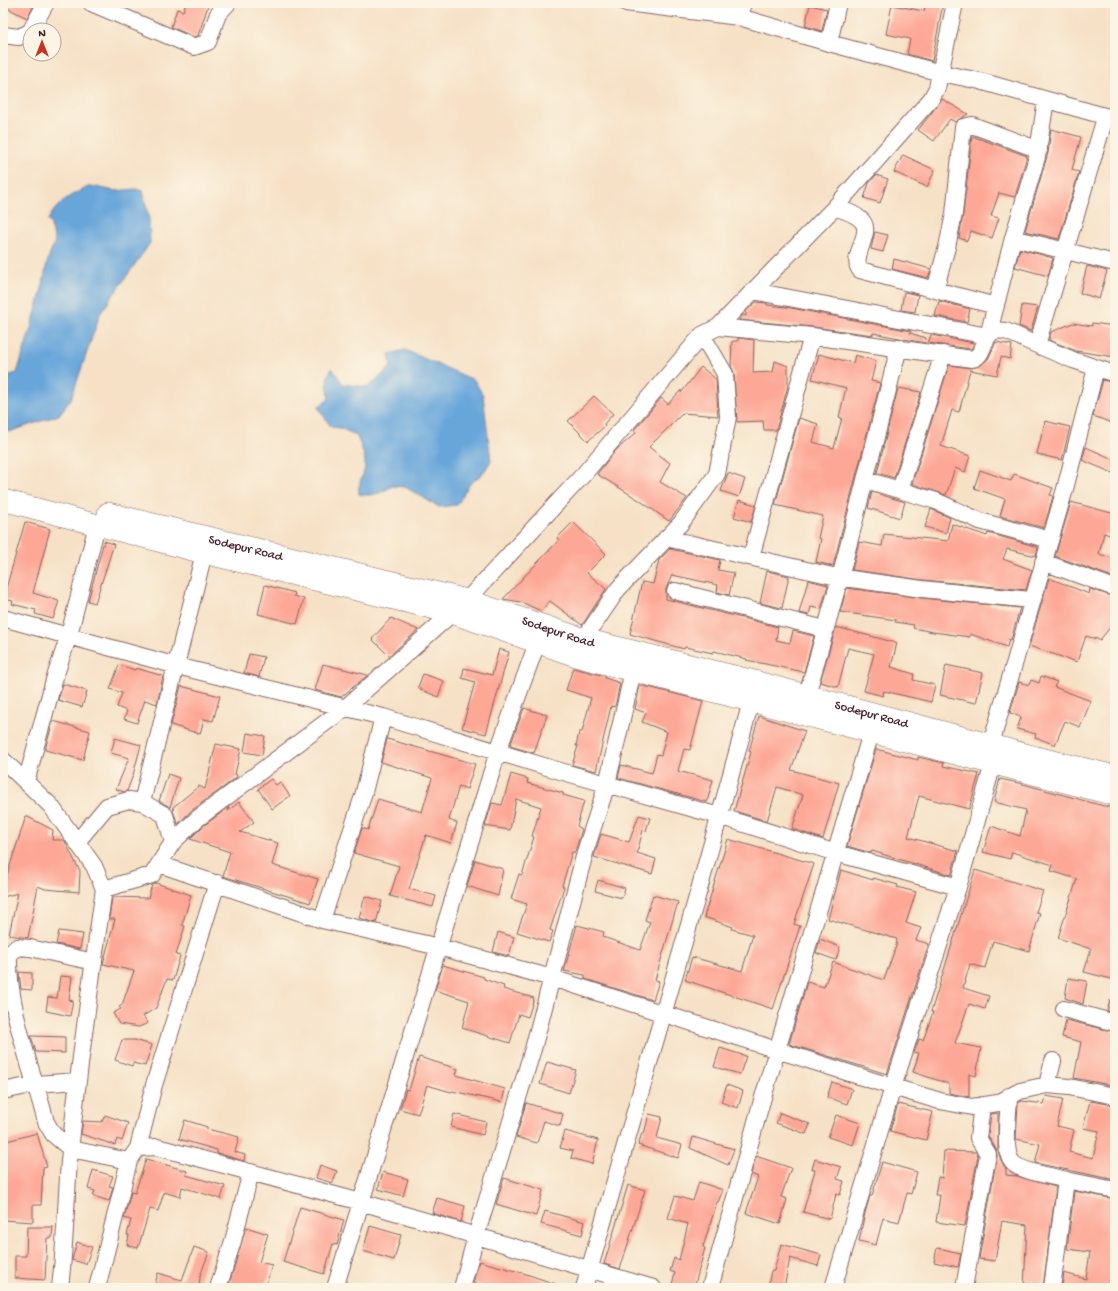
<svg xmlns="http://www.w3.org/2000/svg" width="1118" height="1291" font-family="'Gochi Hand',sans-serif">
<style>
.water{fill:#67a6da;stroke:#586282}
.building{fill:#fda896}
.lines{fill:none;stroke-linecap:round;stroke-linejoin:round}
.minor-casing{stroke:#866361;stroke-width:18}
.major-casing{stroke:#866361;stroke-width:22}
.minor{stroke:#fff;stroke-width:16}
.major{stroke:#fff;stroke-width:21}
.labels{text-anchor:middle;stroke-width:3;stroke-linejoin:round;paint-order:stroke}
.street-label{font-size:13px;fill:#4a1f2b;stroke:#fcf5e5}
</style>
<rect width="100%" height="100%" fill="#fcf5e5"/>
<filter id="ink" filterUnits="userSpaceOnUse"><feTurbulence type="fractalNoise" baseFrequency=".025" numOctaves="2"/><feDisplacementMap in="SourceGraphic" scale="8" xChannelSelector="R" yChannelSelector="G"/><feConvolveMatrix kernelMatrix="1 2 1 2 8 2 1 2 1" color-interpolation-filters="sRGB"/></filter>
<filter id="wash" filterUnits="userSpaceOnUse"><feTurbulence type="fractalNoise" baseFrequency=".012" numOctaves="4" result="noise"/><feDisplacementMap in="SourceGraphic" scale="16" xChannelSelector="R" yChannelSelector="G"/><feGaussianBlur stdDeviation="0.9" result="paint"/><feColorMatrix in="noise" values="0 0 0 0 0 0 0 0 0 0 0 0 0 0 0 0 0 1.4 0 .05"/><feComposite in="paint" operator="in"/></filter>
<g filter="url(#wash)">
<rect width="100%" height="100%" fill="#f6e1c6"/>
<path class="water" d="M91 186 115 191 136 189 143 191 149 219 150 243 100 314 71 399 59 415 9 432 6 430 3 417V373L6 376 17 373C25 346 34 320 41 293 45 276 46 258 55 242L51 225 48 220C56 203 73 193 91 186Z
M405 350 474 380 483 395 491 461 483 473 469 485 457 505 439 507 405 487 392 486C382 493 372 497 359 494 357 484 364 476 365 466 366 456 360 444 356 435L340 428 331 427 318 407 329 399 327 378 332 368 343 384 368 387 391 367 389 354Z"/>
<g id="blocks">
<path class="building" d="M3 3H35L27 18 3 6Z
M186 3H209L198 36 194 37 171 27 177 9 183 11Z
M926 3H943L932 61 907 54 910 39 886 34 892 5 924 11Z
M810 5 827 9 822 31 805 26Z
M942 99 968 114 955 122 950 119 934 141 918 130Z
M1051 129 1081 137 1072 170 1079 172 1059 239 1025 231 1048 153Z
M972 136 1027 156 1015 197 999 193 991 216 999 218 992 238 971 231 967 241 959 238 963 215Z
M903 155 935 170 927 187 894 172Z
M876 175 888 179 880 203 864 198 869 183Z
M875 232 888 235 883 252 871 249Z
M1020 249 1053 258 1048 276 1015 267Z
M894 259 931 269 928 278 892 269Z
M1087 266 1107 271 1099 299 1080 293Z
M904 292 918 295 915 312 901 310Z
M939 301 970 309 967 322 935 316Z
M756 302 767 303V305L786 307 911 331 910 333 926 338 925 343 873 333V335L813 327 739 320 743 315 746 316V311Z
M1022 305 1038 307 1031 331 1019 326Z
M1073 323 1092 326V323L1115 326V357L1076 351 1049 340 1051 332Z
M931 335 974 343 971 349 928 343Z
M738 338 754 340 753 373 773 372 775 361 788 366V386L776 430H764L763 421 737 422 734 373 731 366 732 341H738Z
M996 342 1012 345 1010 359 1001 357 997 375 970 370 959 412 952 410 941 446 970 456 965 472 955 468 946 495 912 484 949 365 971 368 981 365 988 359Z
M819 354 853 363 855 355 876 361 871 381 880 383 833 566 816 562 821 539 818 538 823 516 775 505 799 418 818 424 813 442 834 448 842 418 839 417 846 388 812 379Z
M701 367 716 379 718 416 683 413 649 447 670 463 660 482 687 498 669 521 639 500 597 474 615 451 636 433 634 430 661 398 668 404 681 390V393Z
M1103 380 1115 383V424L1093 416Z
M898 388 921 392 894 478 877 473Z
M594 396 613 414 604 424 605 426 588 441 568 421Z
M1045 421 1070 427 1062 460 1037 454Z
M1086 447 1115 460V474L1082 460Z
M980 470 1011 481 1014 474 1053 488 1050 495 1053 496 1044 528 1000 516 1005 499 974 488Z
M728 473 745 479 739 497 721 491Z
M872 492 905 502 900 518 868 508Z
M739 500 756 505 751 522 734 517Z
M1071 502 1115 514V537L1104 533 1099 554 1115 559V578L1055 556Z
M931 509 950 518 946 533 925 527Z
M25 522 50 529 33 593 59 601 53 619 35 614 36 610 12 604 13 601 3 599Z
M573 522 606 554 587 573 606 589 582 625 550 601 541 611 521 602 503 599 559 540 557 538Z
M952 524 987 536 988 533 1038 547 1036 556 1007 549 1003 559 1032 570 1026 590 923 580 852 570 859 542 882 546 884 534 948 541Z
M104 541 114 544 95 603 88 601Z
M670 549 720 560 718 570 734 573 729 595 717 592 718 585 672 575 666 589V599L778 627 776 640 790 643 793 631 814 636 804 672 746 660 747 659 714 651 713 653 685 647 684 649 630 634 642 582 653 584 659 560Z
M767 571 789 576 782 608 760 603Z
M1049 578 1089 594 1090 589 1115 597V621L1100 640 1086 636 1077 662 1029 646Z
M808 580 828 585 821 609 811 607 809 615 799 613Z
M265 585 295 593 294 596 304 599 297 624 258 614Z
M847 588 921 598 1020 608 1011 640 1009 639 1007 647 970 634V637L933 632 913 628 914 625 895 622 896 620 840 612Z
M391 618 418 630 389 656 372 639Z
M836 627 897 643 891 667 914 674 913 680 935 685 931 702 884 691 883 696 864 691 874 654 848 648 838 687 820 682Z
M499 649 509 652 486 734 462 728 475 682 462 678 464 668 492 675Z
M249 654 264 657 259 677 244 673Z
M323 664 368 675 341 697 315 690Z
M119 665 135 670 136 668 163 676 157 704 145 700 137 723 124 719 127 711 117 707 122 693 110 689Z
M946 665 983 673 976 703 940 695Z
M573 668 605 676V678L620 683 616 703 614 707 611 706 596 771 572 765 578 746H576L579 732H582L591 698 566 690Z
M423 674 444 681 438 697 422 690 418 687Z
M1041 676 1057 682 1054 687 1091 701 1080 727 1065 721 1055 745 1035 737 1036 734 1017 729 1021 717 1010 713 1019 682 1029 685 1031 680 1039 683Z
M63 684 87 691 82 707 58 700Z
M640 685 703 701 690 750 684 749 678 771 713 780 707 802 618 778 621 765 652 773 657 754 661 755 667 732 642 722 646 713 635 709Z
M181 686 220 696 213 721 204 719 200 734 171 725Z
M524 708 547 715 534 753 510 746Z
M759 716 805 731 791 770 839 783 823 839 792 829 803 795 777 787 767 821 734 811 751 752 749 751Z
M53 721 90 731 83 760 45 750Z
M247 733 265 736 262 755 244 752Z
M115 738 141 745 133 775 127 791 124 792 116 789 129 758 111 753Z
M387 739 475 764 467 789 459 786 449 820 457 823 451 843 426 835 409 889 436 896 433 907 390 896 399 866 354 853 362 828 368 830 378 799 422 812 432 778 381 762Z
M216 744 241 749 235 774 237 775 236 778 191 811 178 824 173 811 174 809 172 808 199 786 205 789Z
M876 749 918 760V757L944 763 943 766 979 774 969 809 919 796 908 837 958 851 951 875 872 851 871 853 847 846Z
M168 774 179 778 170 807 159 801Z
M511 774 528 779 527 783 563 793V795L584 801 577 826 582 829 575 852H572L562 886 564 887 550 930 553 931 549 942 517 932 527 904 511 899 519 874 522 875 534 837 532 836 541 807 516 799 510 830 485 826 492 803 502 805Z
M271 779 276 785 280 782 290 796 272 809 258 789Z
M1000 779 1023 784 1104 806 1115 807V980L1084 972 1091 949 1058 938 1077 879 1051 871 1053 865 1012 852 1010 859 983 852 991 826 1020 836 1026 810 994 802Z
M239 802 254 822 240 832 278 843 272 865 318 879 310 903 223 876 230 852 190 839 203 826 229 807 228 811Z
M639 815 650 818 646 831 643 830 637 853 656 859 652 874 594 857 601 834 629 842Z
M26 816 53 830 52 840H64L80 871 79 892 45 889 38 886 28 938 9 935 18 893 3 897V887Z
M728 839 814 864 794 924 800 926 773 1009 685 980 692 957 742 971 753 935 732 929 733 927 704 917Z
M475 860 503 869 498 896 467 886Z
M841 870 873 880V878L898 885 897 887 916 892 906 923 921 928 916 940 929 944 887 1074 789 1044 807 982 824 987 833 962 884 980 896 946 897 939 828 919Z
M975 870 1043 891 1036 912 1040 913 1029 951 993 941 985 968 970 964 963 988 989 996 985 1009 969 1004 955 1043 981 1048 976 1076 969 1074V1097L949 1093V1084L913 1072 919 1053 914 1052 919 1039 923 1040 925 1035 933 1012H931Z
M598 880 625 888 622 898 595 891Z
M156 883 191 895 182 925 185 926 176 955 180 956 173 980 167 979 156 1008 143 1016 148 1023 139 1027 119 1024 113 1013 121 1009 119 1007 122 1005 134 971 103 964 115 919H109L112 897 148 898 152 885Z
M653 895 678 902 655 980 659 981 653 1000 585 979V975L564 971 577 925 604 932 603 937 640 950 650 922 645 920Z
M365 896 382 901 376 923 359 918Z
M59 931 83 934 80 949 56 944Z
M498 932 514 937 509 956 493 952Z
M820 939 840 947 836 960 816 953Z
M443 965 484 977V979L504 986 503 989 534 998 528 1017 519 1014 510 1043 462 1028 469 1001 435 990Z
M19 972 32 973V990L21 989Z
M60 976 72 977 69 1000 73 1001 70 1016 46 1011 48 997 57 998Z
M1068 978 1087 981 1083 1004 1065 998Z
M1110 1000 1115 1001V1013L1107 1011Z
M1066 1020 1115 1032V1086L1074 1078 1081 1042 1062 1037Z
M31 1036 65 1037V1053L36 1052Z
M122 1040H135L152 1045 145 1066 133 1063 132 1066 115 1060Z
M720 1048 746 1056 740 1074 714 1067Z
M419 1057 458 1069 456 1075 505 1089 502 1102 452 1091 451 1092 427 1085 418 1114 400 1109 406 1089 409 1090Z
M547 1062 576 1070 569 1093 540 1084Z
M832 1082 852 1089 847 1104 827 1097Z
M727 1085 743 1091 738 1108 721 1102Z
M1046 1096 1063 1099 1057 1126 1074 1130 1069 1152 1093 1158 1099 1131 1083 1128 1090 1101 1115 1105V1180L1035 1163 1040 1144 1016 1139 1018 1103 1022 1101 1044 1104Z
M526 1103 563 1114 560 1126 544 1121 537 1143 516 1137Z
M898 1104 933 1112 926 1140 890 1131Z
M780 1113 810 1124 806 1134 776 1123Z
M998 1113V1151L1001 1160 1006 1169V1175L1017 1176 1056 1187 1043 1288H1024L1027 1225 1002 1221 995 1261 979 1259 997 1156 996 1149 988 1136 991 1114Z
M454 1114 486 1122 483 1135 451 1127Z
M649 1114 662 1117 657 1138 682 1145 678 1158 638 1145 642 1133 644 1134Z
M105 1115 128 1123 122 1141 117 1139 115 1145 81 1134 83 1121 102 1122Z
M836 1115 860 1123 853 1145 828 1137Z
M185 1120 207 1127V1129L239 1137 235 1152 245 1155 244 1161 217 1153V1150L179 1139Z
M565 1131 598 1140 592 1164 571 1158 573 1151 560 1148Z
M37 1133 47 1167 43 1168 41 1205H33V1222L3 1220V1142Z
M693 1137 734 1149 728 1165 690 1148Z
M944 1151 976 1152 978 1156 965 1226 936 1222 940 1195H935L938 1177 942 1178Z
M756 1156 791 1168 781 1197 787 1199 780 1224 746 1213 758 1177 751 1174Z
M146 1159 187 1171 186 1175 225 1186 221 1199 182 1187 180 1197 164 1192 158 1211 150 1209 138 1248 127 1245 129 1235H127L131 1220 124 1218 131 1192 135 1193Z
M815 1159 841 1167 837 1179 844 1181 840 1195 836 1194 830 1219 803 1212 815 1170 812 1169Z
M882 1162 917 1172 911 1194 907 1193 899 1222 883 1218 876 1245 859 1241 865 1213 870 1196H872Z
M320 1165 337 1171 333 1183 316 1178Z
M93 1170 113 1176 109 1186 113 1187 109 1201 93 1196 95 1191 88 1189Z
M383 1172 408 1179 403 1196 378 1189Z
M504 1178 543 1190 536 1216 496 1204Z
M699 1182 723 1190 718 1202H717L703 1247 705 1248 694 1288H671L675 1273 670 1271 674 1258 679 1260 688 1224 668 1218 675 1196 693 1201Z
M628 1185 645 1190 620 1269 604 1264Z
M1074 1191 1115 1199V1273L1112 1288H1069L1062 1286 1064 1273 1086 1279 1090 1252 1067 1249Z
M437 1198 465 1206 461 1222 432 1213Z
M300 1207 344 1220 337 1245 333 1244 324 1274 283 1262Z
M545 1211 585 1222 582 1235 541 1224Z
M370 1226 401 1235 394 1260 363 1251Z
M27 1227H53L52 1238H47L45 1280 15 1278V1256H26Z
M246 1227 268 1234 259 1262 272 1265 265 1288H228Z
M77 1242 92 1247 86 1264 72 1260Z
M781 1244 821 1255 818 1266 790 1258 784 1288 768 1286 771 1271H774Z
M194 1247 209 1252 200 1276 199 1288H154L158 1273 182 1280Z
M937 1248 961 1253 958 1267 934 1262Z
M479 1261 523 1273 562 1286V1288H489L473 1283Z"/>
</g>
</g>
<g filter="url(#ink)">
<use href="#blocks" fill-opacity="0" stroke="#866361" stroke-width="1"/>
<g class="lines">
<defs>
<path id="minor" d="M91 3 194 47 208 42 218 14 228 3
M626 3 739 17 829 43 941 73 980 81 1115 119
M739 17 743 3
M31 30 46 3
M3 35 19 37 30 32
M829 43 838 3
M1046 100 1037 157 1013 238 1115 263
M1105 118 1037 345 1073 360 1115 374
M835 207C842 210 854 213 860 219 876 231 849 256 860 270L996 306
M935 290 947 247 954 214 963 127 972 125 1039 150
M753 291 988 336 1013 238
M718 327 812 336 972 359C988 356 980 326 1005 331 1015 334 1027 341 1037 345
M866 480 936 501 980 521 1050 540
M900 490 943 354
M666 538 837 577 922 589 1031 600
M751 557 812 336
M1043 562 1115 588
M675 591 825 629
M3 618 177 666 383 717 560 771 719 816 836 853 958 887
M584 639 618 589 681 523 717 474 728 417 725 374 702 335
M807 695 840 578 899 347
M383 717 363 796 322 920 439 947 552 978 893 1087 833 1288
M991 744 1065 489 1096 368
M3 760 51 806 94 866 104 889C91 979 78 1070 69 1161 66 1204 65 1246 60 1288
M993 764 958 887 893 1087 940 1101 972 1107 998 1103 1020 1091 1047 1085 1069 1087 1115 1096
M26 782 54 680 69 635 97 525
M142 802 204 553
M77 842 107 806 129 800 142 802 165 815 173 842
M159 864 322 920
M104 889 152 875 173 842 197 819 345 708 467 600 583 475 702 335 718 327 835 207 931 99 937 88 955 3
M94 962 30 948 17 947 9 955C7 1007 33 1071 46 1122L53 1134 71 1149 129 1161 97 1288
M1064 1009 1115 1023
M1047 1085 1053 1061
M3 1091 36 1084 78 1081
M1009 1096C1009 1111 1002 1153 1013 1163 1022 1172 1053 1176 1066 1180
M138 1148 154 1085 217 883
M129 1161 138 1148 157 1147 361 1202 653 1288
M218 1288 233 1241 251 1172
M335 1288 498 751 537 643
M462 1288 476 1236 533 1049 586 849 607 784 633 671
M584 1288 697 897 751 702
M710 1288 759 1111 871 733
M964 1288 988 1154 978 1138 982 1105
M1052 1288 1066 1180 1115 1190"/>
<g id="major">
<path d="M3 500 204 553 452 613 579 657 1115 795"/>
<path id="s1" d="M108 513 467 600 584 639 754 681 1036 757 1115 776"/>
</g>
</defs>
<use href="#minor" class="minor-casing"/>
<use href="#major" class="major-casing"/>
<use href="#minor" class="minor"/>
<use href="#major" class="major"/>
</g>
</g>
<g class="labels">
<g class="street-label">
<text dy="5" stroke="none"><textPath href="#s1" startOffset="142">Sodepur Road</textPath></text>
<text dy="5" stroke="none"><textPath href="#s1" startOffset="466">Sodepur Road</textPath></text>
<text dy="5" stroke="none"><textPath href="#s1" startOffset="790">Sodepur Road</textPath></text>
</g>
</g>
<rect width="1118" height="1291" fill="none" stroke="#fcf5e5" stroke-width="16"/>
<g transform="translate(42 42)"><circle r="19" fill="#fcf5e5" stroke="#b59f9b"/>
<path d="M0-3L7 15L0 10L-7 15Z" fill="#c8321e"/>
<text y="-6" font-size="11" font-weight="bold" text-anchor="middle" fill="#4a1f2b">N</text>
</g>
</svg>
